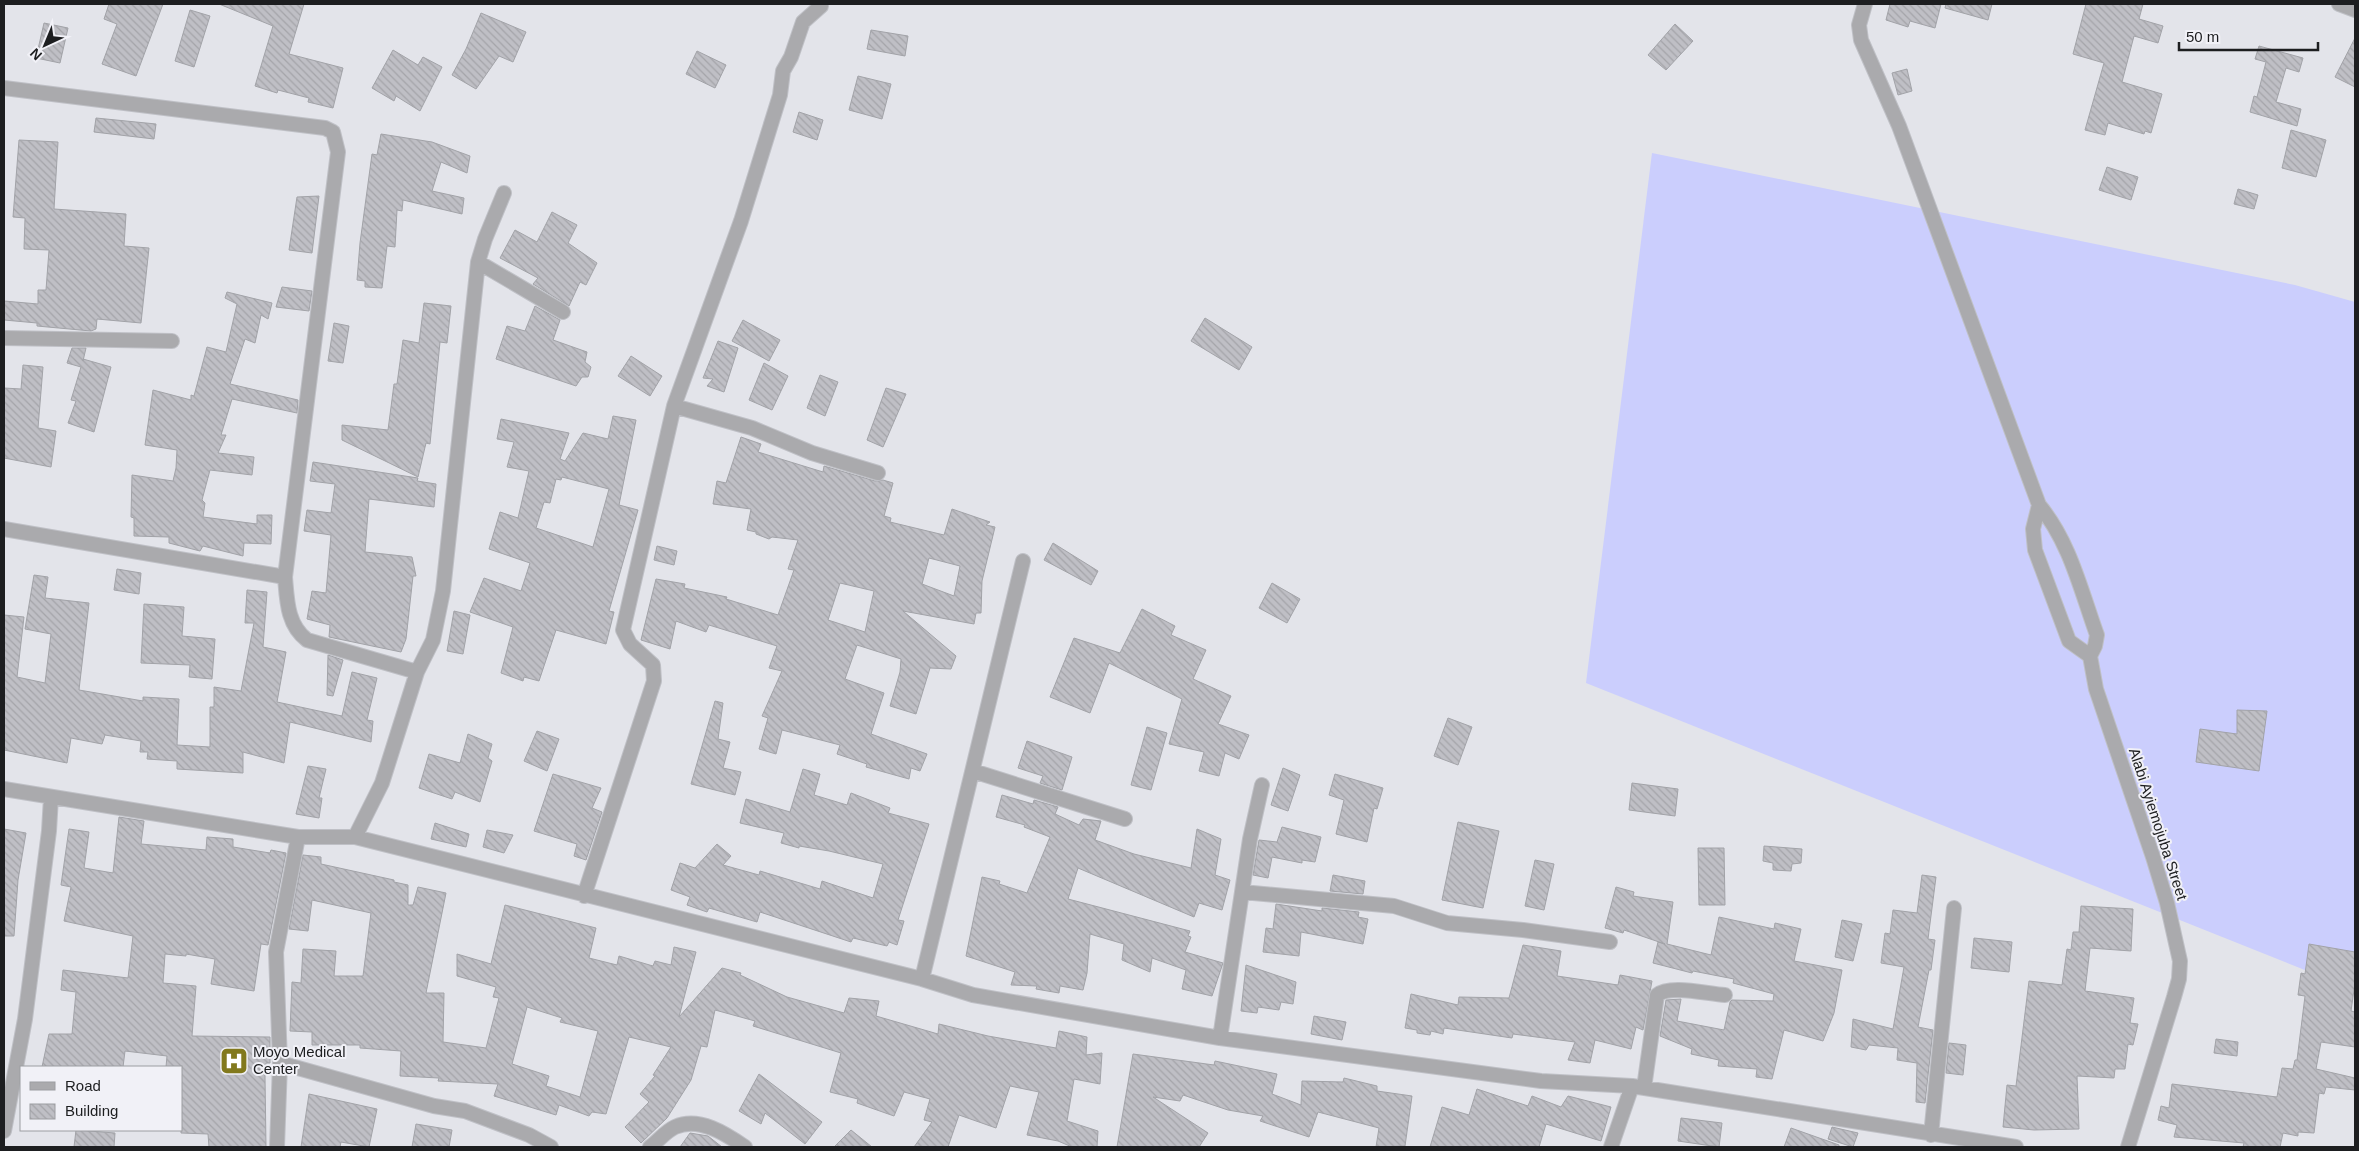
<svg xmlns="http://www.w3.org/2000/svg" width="2359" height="1151" font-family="Helvetica,sans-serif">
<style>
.grass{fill:#cbcefd}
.building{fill:url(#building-back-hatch);stroke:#a2a3a8;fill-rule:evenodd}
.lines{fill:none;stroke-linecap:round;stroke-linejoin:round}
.minor-casing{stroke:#bfc0c6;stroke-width:16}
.minor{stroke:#aaaaad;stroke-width:14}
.labels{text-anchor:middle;stroke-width:4;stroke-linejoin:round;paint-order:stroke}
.street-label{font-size:15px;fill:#1d1e20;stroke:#f1f1f7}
.poi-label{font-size:15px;fill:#1d1e20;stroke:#f1f1f7;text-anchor:start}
</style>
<defs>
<pattern id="building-back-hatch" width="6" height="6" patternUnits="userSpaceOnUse" patternTransform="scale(1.25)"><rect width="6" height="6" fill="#bfbfc5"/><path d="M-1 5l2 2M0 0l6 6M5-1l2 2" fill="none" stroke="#a4a4a9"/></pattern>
</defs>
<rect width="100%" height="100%" fill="#e3e4ea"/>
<path class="grass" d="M1652 153 2295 285 2355 302V990L1586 683Z"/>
<path class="building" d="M109 4H163L136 76 102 64 117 24 104 19Z
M219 4H304L289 54 343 68 333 108 308 102 309 98 278 90 277 93 255 86 273 26Z
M1890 4H1941L1935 28 1910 21 1908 27 1886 20Z
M1946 4H1992L1988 20 1945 8Z
M2086 4H2143L2139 19 2163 26 2158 43 2134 36 2122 82 2162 94 2151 133 2145 131 2144 134 2108 123 2105 135 2085 130 2104 63 2073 54Z
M190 10 210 16 194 67 175 61Z
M481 13 526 32 513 62 499 56 476 89 452 75 466 49Z
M44 23 68 28 60 63 36 58Z
M1675 24 1693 41 1666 70 1648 55Z
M871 30 908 36 905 56 867 49Z
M2355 38V87L2335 77Z
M2259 46 2303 58 2299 72 2286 68 2276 102 2301 109 2297 126 2250 112 2254 96 2257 97 2266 62 2255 59Z
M393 50 418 65 423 57 442 67 420 111 396 96 394 101 372 88Z
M697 51 726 65 715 88 686 74Z
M1907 69 1912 91 1898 95 1892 73Z
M858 76 891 84 882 119 849 110Z
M799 112 823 120 817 140 793 132Z
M96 118 156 124 154 139 94 132Z
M2291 130 2326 140 2316 177 2282 168Z
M381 134 432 142 470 156 467 173 441 162 432 191 464 198 462 214 403 200 402 211 397 210 395 247 387 246 382 288 365 287V281L357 280 360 243 372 154 377 155Z
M19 140 58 142 54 209 126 214 124 246 149 248 141 323 97 319 96 329 91 331 37 326V323L4 320V301L38 304V290H46L49 250 24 249 25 218 13 217Z
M2107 167 2138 177 2131 200 2099 190Z
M2238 189 2258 195 2254 209 2234 204Z
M319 196 312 253 289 250 297 197Z
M552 212 577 225 568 243 597 263 586 285 580 282 569 306 533 284 538 278 500 258 515 230 537 242Z
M282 287 312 291 309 311 276 307Z
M227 292 272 303 268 319 261 315 255 343 245 339 230 384 298 400 297 413 232 399 221 435H226L218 453 254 457 252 475 210 470 202 500 205 503 203 517 257 524V515H272L271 544 244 543 243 556 203 546 200 551 169 543V537L134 536V518L131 517 132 475 173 481 176 468 177 450 145 445 153 390 191 400V395L194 396 207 347 226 352 237 304 225 298Z
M424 303 451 306 447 343 440 342 430 444 426 443 418 477 342 440V425L388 430 394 384H397L403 340 419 343Z
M535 306 560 320 553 340 587 352 585 362 591 367 588 377H582L576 386 496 359 507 326 525 331Z
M1205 318 1252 347 1239 370 1191 341Z
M743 320 780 340 769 361 732 341Z
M334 323 349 326 343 363 328 361Z
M718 341 738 348 724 392 707 386 713 379 703 378Z
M72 348H86L83 361V359L111 367 94 432 68 423 76 401 71 400 81 367 67 363Z
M631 356 662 376 650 396 618 376Z
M764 363 788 376 772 410 749 400Z
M23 365 43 367 38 428 56 431 51 467 4 458V388L21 389Z
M820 375 838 382 825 416 807 408Z
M886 388 906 394 883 447 867 440Z
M613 416 636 420 619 505 638 510 609 611 614 612 606 644 556 630 539 681 524 677 523 681 501 673 513 627 470 612 484 578 521 591 530 563 489 549 500 512 518 518 529 471 507 467 514 442 497 439 501 419 569 433 560 459 565 461 583 433 608 439ZM562 477 609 489 593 547 536 528 544 502 550 503 556 479 561 480Z
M741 437 761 444 758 452 823 472 824 466 875 481 883 480 893 483 884 516 891 518 890 522 944 535 952 509 990 522 986 525 995 527 982 581 981 613H976L974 624 903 611 956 656 951 669 930 668 916 714 890 706 900 672 901 659 857 645 845 679 884 693 871 734 927 754 920 771 911 768 909 779 866 767 867 764 837 754 840 745 782 730 776 754 759 749 768 718 762 716 782 671 769 668 777 646 709 625 706 632 676 621 670 649 641 640 656 579 685 584 684 588 727 597 726 599 778 615 794 570 788 569 798 540 772 537 769 539 756 534V532L747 530 751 509 713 504 717 481 726 483ZM929 558 960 566 954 596 922 584ZM840 583 874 591 865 632 828 620Z
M313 462 418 478 417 481 436 484 434 507 369 499 365 552 412 557 416 576H413L406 639 401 652 329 637 330 625 307 619 312 591 326 593 331 535 304 531 307 510 331 513 335 484 310 481Z
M1053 543 1098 571 1091 585 1044 560Z
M657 546 677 551 674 565 654 560Z
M117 569 141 573 139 594 114 590Z
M34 575 48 577 45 598 89 603 79 690 143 701V697L179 699 177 745 210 747V707H214V687L241 691 254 623H245L247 590 267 592 263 647 286 652 277 702 342 716 352 672 377 678 367 720 373 721 371 742 290 722 284 763 243 752V773L177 769V761L147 759 148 752H140L141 741 105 735 102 744 71 738 67 763 4 750V615L24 617 17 677 45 683 51 634 25 629Z
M1272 583 1300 599 1287 623 1259 608Z
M144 604 184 607 182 636 215 639 212 679 189 677 190 665 141 663Z
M1142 609 1175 626 1171 635 1206 650 1193 679 1231 696 1218 724 1249 735 1239 759 1225 753 1219 776 1199 771 1204 752 1169 744 1182 699 1109 663 1090 713 1050 697 1074 638 1120 653Z
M454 611 470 615 463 654 447 651Z
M328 655 343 660 333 696 327 695Z
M715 701 723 703 718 739 730 742 723 768 741 772 735 795 691 784Z
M2237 710 2267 711 2259 771 2196 762 2200 729 2237 734Z
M1448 718 1472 727 1458 765 1434 756Z
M1147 727 1167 733 1151 790 1131 785Z
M537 731 559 739 547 771 524 761Z
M468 734 492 744 488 758 492 761 480 802 455 792 452 799 419 788 429 754 460 763Z
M1027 741 1072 757 1062 790 1040 783 1043 776 1018 768Z
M308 766 326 769 319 798H322L319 818 296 814Z
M1283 768 1300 775 1288 811 1271 805Z
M803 769 820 774 814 795 847 805 851 793 890 808 888 813 929 824 898 920 904 921 897 945 889 942 887 946 853 938 851 942 760 912 757 922 709 908 707 912 687 905 690 897 671 890 680 863 695 868 717 844 731 856 723 865 759 875 760 871 820 889 822 881 873 898 883 864 829 851 799 846V848L781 843 784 833 740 823 746 799 790 812Z
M553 774 601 788 592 808 602 812 586 860 574 856 577 844 534 831Z
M1335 774 1383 788 1377 809 1374 808 1367 842 1336 834 1344 800 1329 795Z
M1632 783 1678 789 1675 816 1629 810Z
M1002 795 1033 804 1034 800 1058 807 1055 814 1079 825 1083 819 1101 821 1095 840 1134 854 1191 868 1197 829 1221 839 1215 875 1230 880 1222 910 1199 903 1194 917 1078 868 1068 899 1190 931 1188 936 1191 937 1185 952 1223 963 1212 996 1182 989 1186 970 1152 958 1150 972 1122 960 1124 944 1090 934 1087 973 1083 990 1060 986 1059 993 1036 989 1037 986 1011 985 1015 972 966 956 982 877 1000 881 999 884 1027 893 1050 837 1024 827 1025 825 996 817Z
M119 817 144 821 141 844 206 850 207 837 233 839V847L270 853 271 850 286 853 268 945 261 944 254 991 211 984 215 959 186 954V956L165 954 163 983 196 986 192 1036 270 1037V1063H266L265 1077 266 1147H209L208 1134 181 1133V1067H166L167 1056 125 1051 123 1067H42L49 1034H72L76 992 61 990 63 970 128 978 133 936 64 921 71 887 61 885 69 829 89 832 84 868 113 873Z
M1458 822 1499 831 1483 908 1442 900Z
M435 823 469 834 466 847 431 839Z
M1282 827 1321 837 1315 862 1302 860V863L1272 857 1268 878 1253 875 1259 840 1277 842Z
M4 829 26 833 18 880 14 936H4Z
M487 830 513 835 504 853 483 847Z
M1764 846 1802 849 1801 863 1792 864 1791 871 1773 870V863L1763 861Z
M1698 848H1724L1725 905H1699Z
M303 855 321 857V864L394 880V882L408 885V905H413L418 887 446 893 426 993H444L443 1042 486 1048 499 998 493 997 496 987 457 976V954L491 964 505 905 596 928 589 958 617 965 619 956 653 966 655 961 671 965 674 947 696 952 679 1017 722 968 741 973 740 975 787 997 844 1013 849 998 879 1001 876 1016 938 1034 939 1024 988 1036 1056 1048 1059 1031 1087 1037 1086 1055 1102 1053 1100 1084 1074 1079 1067 1121 1098 1131 1097 1147H1072L1058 1141 1027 1135 1039 1092 1010 1086 996 1128 959 1115 948 1147H914L932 1122 924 1120 930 1099 904 1092 894 1116 857 1103 858 1099 830 1092 841 1053 753 1026 755 1021 715 1010 707 1047 701 1046 691 1080 667 1118 641 1143 625 1127 649 1102 640 1094 655 1076 653 1075 671 1047 629 1037 606 1114 592 1112 589 1116 559 1105 556 1115 494 1096 498 1084 438 1081 439 1078 400 1076 401 1051 360 1048V1045H312V1032L290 1031 292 982 301 983 303 949 336 951 334 976H363L371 913 312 900 308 931 289 929ZM527 1007 562 1018 560 1022 598 1031 580 1097 546 1086 549 1076 512 1064Z
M1535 860 1554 864 1544 910 1525 906Z
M1333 875 1365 881 1363 894 1330 891Z
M1922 875 1936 877 1928 939 1935 940 1931 970H1929L1918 1027 1933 1030 1925 1103 1916 1102 1917 1063 1897 1060 1898 1048 1869 1045 1866 1050 1851 1047 1853 1019 1893 1029 1904 967 1881 963 1885 933 1890 934 1893 910 1917 913Z
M1616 887 1634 892 1633 896 1673 902 1667 944 1711 955 1719 917 1774 929 1775 923 1801 929 1794 961 1842 970 1834 1013 1823 1041 1784 1030 1772 1079 1756 1077 1757 1069 1718 1066 1719 1060 1691 1054 1692 1049 1660 1036 1666 1000 1681 999 1677 1021 1724 1030 1730 1002 1732 1000 1773 1001 1774 994 1733 983 1734 979 1693 971 1692 973 1653 963 1658 942 1665 944 1624 930 1623 933 1605 928Z
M1276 904 1322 911V908L1359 912 1358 917 1368 919 1363 944 1301 932 1299 956 1263 952 1266 928 1273 929Z
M2081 906 2133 909 2131 951 2090 948 2085 991 2134 998 2130 1023 2138 1024 2133 1045 2128 1044 2125 1069H2115L2114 1078 2077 1076 2079 1129 2034 1130 2003 1127 2007 1085 2016 1086 2029 981 2062 985 2067 949 2071 950 2073 932H2079Z
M1842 920 1862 924 1853 961 1835 957Z
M1974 938 2012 942 2009 972 1971 968Z
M2309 944 2355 952V983L2351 1011 2355 1012V1047L2321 1042 2316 1069 2355 1078V1090L2326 1087 2324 1094 2319 1093 2314 1133 2298 1132V1136L2283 1133 2280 1147H2243L2244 1143 2174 1137 2177 1125 2158 1120 2161 1106 2169 1108 2172 1084 2277 1097 2282 1068 2293 1069 2295 1060H2297L2305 996 2298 995 2301 973 2305 974Z
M1523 945 1561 951 1557 976 1618 985 1620 975 1652 981 1643 1030 1636 1027 1631 1049 1595 1040 1590 1063 1568 1060 1575 1042 1513 1034 1512 1038 1444 1028 1443 1034 1431 1031 1430 1035 1417 1033V1030L1405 1028 1411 994 1458 1005 1459 997 1509 998Z
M1246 965 1296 982 1293 1004 1281 1002 1279 1010 1258 1007 1257 1013 1241 1011Z
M1314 1016 1346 1022 1342 1040 1311 1034Z
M2216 1039 2238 1042 2237 1056 2214 1053Z
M1949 1043 1966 1045 1963 1075 1946 1073Z
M1133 1054 1214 1065 1215 1061 1277 1074 1272 1094 1301 1105 1302 1081 1343 1082 1344 1078 1377 1086V1091L1412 1096 1405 1146 1376 1147 1379 1128 1318 1112 1309 1137 1260 1121 1263 1116 1228 1110 1183 1095 1180 1101 1153 1097 1208 1133 1199 1147H1117Z
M759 1074 822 1122 805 1144 765 1113 761 1124 739 1111Z
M1477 1089 1528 1106 1532 1096 1561 1107 1568 1096 1611 1107 1601 1141 1546 1124 1539 1147H1430L1442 1107 1469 1115Z
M309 1094 377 1109 369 1147 341 1142 340 1147H301Z
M1681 1118 1722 1123 1719 1147 1678 1141Z
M416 1124 452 1130 449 1147H412Z
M1832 1127 1858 1133 1853 1147 1828 1139Z
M1791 1128 1839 1145V1147H1784Z
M76 1130 115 1133 114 1147H74Z
M851 1130 872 1147H834Z
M690 1133 708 1136 722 1147H680Z"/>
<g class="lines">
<defs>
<path id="minor" d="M1865 4 1859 25 1861 40 1899 126 2039 505C2070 542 2081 591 2097 635L2095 646 2090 656
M2339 4 2355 10
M4 88 325 128 333 132 338 152 285 577C287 600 287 625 307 640L417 672
M478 262 563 312
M4 338 172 341
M674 406 741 221 780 95 783 71 791 57 803 22 821 6
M2039 505 2033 529 2035 550 2069 641 2090 656
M4 529 285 577
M2090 656 2096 689 2153 857 2167 903 2180 961 2179 979 2174 997 2128 1147
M973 771 1125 819
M4 789 298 837H355L922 979 973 995 1220 1038 1541 1081 1632 1086 2016 1147
M355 837 382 783 417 672 433 640 443 591 478 262 485 239 504 193
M1242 892 1394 906 1447 923 1523 930 1610 942
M584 896 654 681 653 665 630 644 623 630 674 406 752 428 812 453 878 473
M922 979 1023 561
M1220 1038 1250 839 1262 785
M280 1063 434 1106 465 1111 529 1135 551 1147
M1644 1088 1657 995C1670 984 1707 994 1725 995
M4 1131 25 1019 49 831 51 797
M1931 1135 1954 908
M277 1147 280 1063 276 952 298 837
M650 1147C658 1141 666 1131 675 1127 699 1116 726 1134 745 1147
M1611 1147 1632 1086"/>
</defs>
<use href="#minor" class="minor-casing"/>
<use href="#minor" class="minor"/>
</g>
<defs>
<symbol id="hospital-square" viewBox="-11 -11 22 22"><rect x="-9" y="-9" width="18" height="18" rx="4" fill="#82791d" stroke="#f1f1f7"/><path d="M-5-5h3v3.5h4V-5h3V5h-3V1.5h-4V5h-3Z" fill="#fff"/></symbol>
</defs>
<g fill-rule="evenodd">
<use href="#hospital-square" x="218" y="1045" width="32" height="32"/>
</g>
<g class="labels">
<g class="street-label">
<text transform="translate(2158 824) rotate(72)" y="5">Alabi Ayiemojuba Street</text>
</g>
<g class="poi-label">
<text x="253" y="1057">Moyo Medical<tspan x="253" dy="17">Center</tspan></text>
</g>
</g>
<rect width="2359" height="1151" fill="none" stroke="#1d1e20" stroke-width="10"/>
<rect x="20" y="1066" width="162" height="65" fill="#f1f1f7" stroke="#9c9da1"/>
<rect x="30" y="1082" width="25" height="8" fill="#aaaaad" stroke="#9c9da1"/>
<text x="65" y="1091" font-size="15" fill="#1d1e20">Road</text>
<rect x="30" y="1104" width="25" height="15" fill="url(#building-back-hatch)" stroke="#9c9da1"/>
<text x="65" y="1116" font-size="15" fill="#1d1e20">Building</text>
<g transform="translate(45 45) rotate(224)" stroke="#f1f1f7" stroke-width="4" paint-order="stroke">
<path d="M0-4L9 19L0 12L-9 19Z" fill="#1d1e20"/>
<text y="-8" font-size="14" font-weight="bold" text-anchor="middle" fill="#1d1e20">N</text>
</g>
<path d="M2179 42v8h139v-8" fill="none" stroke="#1d1e20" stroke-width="2.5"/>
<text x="2186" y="42" font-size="15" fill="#1d1e20" stroke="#f1f1f7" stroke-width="4" paint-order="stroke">50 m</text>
</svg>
